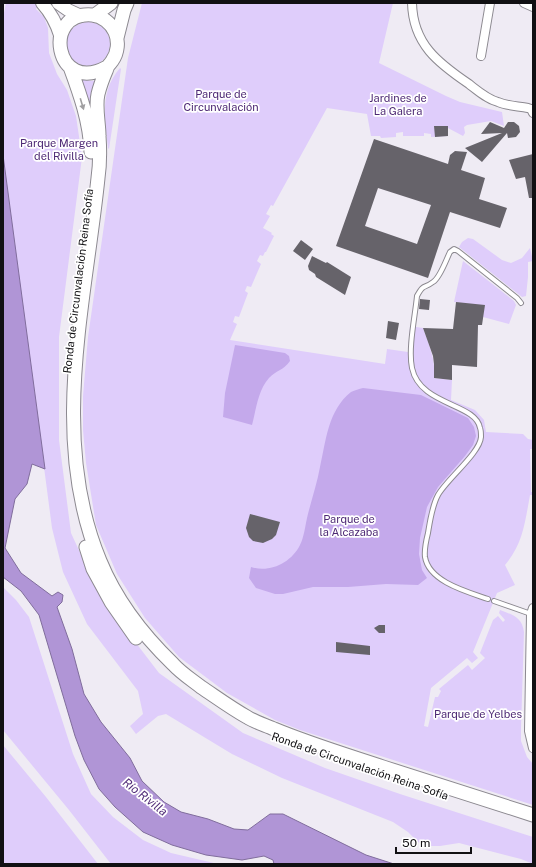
<svg xmlns="http://www.w3.org/2000/svg" width="536" height="867" font-family="'Public Sans',sans-serif">
<style>
.green{fill:#dfcdfb}
.forest{fill:#c4a9eb}
.water{fill:#b095d6;stroke:#806d9c}
.building{fill:#66636a;fill-rule:evenodd}
.lines{fill:none;stroke-linecap:round;stroke-linejoin:round}
.lane-casing{stroke:#8c8990;stroke-width:6}
.street-casing{stroke:#8c8990;stroke-width:10}
.secondary-casing{stroke:#8c8990;stroke-width:14}
.primary-casing{stroke:#8c8990;stroke-width:15}
.lane{stroke:#fff;stroke-width:4}
.street{stroke:#fff;stroke-width:8}
.secondary{stroke:#fff;stroke-width:12}
.primary{stroke:#fff;stroke-width:13}
.oneway{fill:#a09fa1}
.labels{text-anchor:middle;stroke-width:3.5;stroke-linejoin:round;paint-order:stroke}
.park-label{font-size:11px;fill:#4d2874;stroke:#fff}
.street-label{font-size:11px;fill:#111013;stroke:#fff}
.water-label{font-size:12px;font-style:italic;fill:#522d79;stroke:#fff}
</style>
<rect width="100%" height="100%" fill="#efebf4"/>
<path class="green" d="M6 3H39L36 9 44 17 48 28 49 53 57 74 67 90 76 116 82 157 59 337V440L71 533 100 596 159 673 243 733 325 768 400 794 533 837V864L521 859 459 843 440 846H426L418 842 408 832 393 822 282 778 232 754 166 714 158 716 136 734 130 726 143 714 138 691 87 624 63 572 52 528 3 155V18Z
M142 3H393L379 63 446 96 460 102 502 112 504 126 491 121 467 125 464 127 465 133 463 136 448 128V136L431 137V134L424 133V136H403V132L396 133V137L381 138 380 136H371L367 114 327 108 273 206 271 205 266 214 270 216 263 228 272 233 271 234 274 236 266 252H265L263 256 260 255 257 261 261 264 251 287 247 286 245 291 248 293 239 317 235 316 233 322 237 324 230 340 385 364 387 349 408 352 410 326 423 328C429 345 436 360 434 378L452 380 451 400 475 410 484 420 486 432 523 434 528 439 533 440V449H530L531 492H533V495H530C525 522 523 544 505 565L515 585 497 593 473 652 478 658 472 663 467 658 431 688 424 726 428 727 435 697H438L441 691 439 689 468 665 472 670 485 658 480 653 493 620 498 616 503 622 505 620 499 613 500 610C513 615 522 617 524 632L521 728V741L527 757 533 764V805L300 730 275 720 227 693 179 657 145 618 117 574 96 525 86 463 83 430V396L88 337 128 58Z
M66 44a22 22 0 1 1 44 0a22 22 0 1 1-44 0Z
M120 68 121 69 109 149 108 148C105 120 99 92 120 68Z
M80 79 92 81 97 80 92 118Z
M468 238 473 239 502 260 511 263 522 258 530 248 533 261 528 262V277L526 296 522 297 459 247 462 242Z
M463 261 514 301 516 305 509 324 483 317 484 306 454 302Z
M3 587 16 600 29 617 73 754 91 794 113 817 143 840 171 853 218 864H111L69 810 3 730Z
M3 745 46 797 98 864H3Z"/>
<path class="forest" d="M235 345 285 353 289 356 290 361C283 371 276 370 269 378 258 390 256 410 252 425L223 417 225 393Z
M363 388 421 395 468 418 474 427 476 436 473 445 465 456 438 487 427 507 420 538 419 554 422 570 427 578 418 585 386 584 348 587H313L283 594H275L256 588 249 578 251 567C270 573 291 563 300 545 304 537 305 527 307 518 311 501 317 484 320 467 326 441 328 410 351 392 355 390 359 389 363 388Z"/>
<path class="water" d="M3 155 45 469 32 464 27 484 15 499 5 548 21 573 52 596 58 592 63 595 62 602 57 607 72 649 84 694 101 722 130 758 142 781 164 802 181 812 208 819 234 829 248 830 270 814H283L366 855 394 864H274L273 860 264 856 242 860 206 855 172 845 143 832 115 807 99 789 84 760 75 736 39 615 21 591 3 577Z"/>
<path class="building" d="M490 122 504 128 508 122H514L519 126 520 132 516 137 508 138 507 133 482 162 465 148 502 133 481 134Z
M434 126H448V136L435 137Z
M374 139 448 164 450 155 455 151 467 152 461 170 485 178 479 199 507 208 500 228 450 212 428 278 336 246ZM378 188 431 205 417 244 365 226Z
M533 154V198H529L525 177 516 179 509 160Z
M301 240 313 249 305 260 293 251Z
M312 256 326 263 327 262 351 277 345 295 316 277 315 274 309 270 308 266Z
M420 299 430 300 429 310 419 309Z
M456 302 485 305 482 325H478L477 367 452 365V380L434 378V364L433 356 423 328 453 329Z
M388 321 399 323 396 340 386 338Z
M250 514 280 522 276 535 272 539 263 543 253 541 249 537 246 528Z
M379 625H385V633H379L374 628Z
M336 642 370 646V655L336 652Z"/>
<g class="lines">
<defs>
<path id="lane" d="M488 599C468 592 429 582 425 557 424 549 426 541 428 533 430 521 432 506 438 495 447 479 480 453 481 437 481 434 481 430 480 428 476 403 420 406 412 368 408 348 415 317 417 296 424 283 424 289 433 282 440 278 446 260 450 252L454 249 458 251 517 298 521 303
M494 601 531 614"/>
<path id="street" d="M412 3C413 44 438 63 469 84 478 91 487 99 498 102 507 106 518 106 528 108L531 109 533 113
M524 3 533 7
M481 56 490 3
M533 608 531 614 529 731 533 748"/>
<path id="secondary" d="M42 3C51 13 56 22 60 35
M58 3 68 10 81 16"/>
<path id="primary" d="M95 15 111 3
M117 38 124 10 127 3
M70 67C80 94 90 122 91 152
M107 67C55 96 41 11 92 15 102 16 111 23 115 32 119 41 118 53 112 61 107 68 109 63 106 71 103 78 100 86 98 94 95 107 99 123 99 136 100 150 100 164 98 178 85 304 49 439 100 561 116 600 143 635 173 664 181 673 192 680 201 687 216 697 231 708 247 717 255 722 265 725 274 729 310 744 347 755 383 767 433 783 483 799 533 815
M86 547 93 569 111 602 136 638"/>
</defs>
<use href="#lane" class="lane-casing"/>
<use href="#street" class="street-casing"/>
<use href="#secondary" class="secondary-casing"/>
<use href="#primary" class="primary-casing"/>
<use href="#lane" class="lane"/>
<use href="#street" class="street"/>
<use href="#secondary" class="secondary"/>
<use href="#primary" class="primary"/>
</g>
<defs><path id="oneway-solid" d="M-6-.8H1V-3.2L6.5 0L1 3.2V.8H-6Z"/></defs>
<use class="oneway" href="#oneway-solid" transform="translate(82 104) rotate(73)"/>
<g class="labels">
<g class="park-label">
<text x="221" y="98">Parque de<tspan x="221" dy="13">Circunvalación</tspan></text>
<text x="398" y="102">Jardines de<tspan x="398" dy="13">La Galera</tspan></text>
<text x="59" y="147">Parque Margen<tspan x="59" dy="13">del Rivilla</tspan></text>
<text x="349" y="523">Parque de<tspan x="349" dy="13">la Alcazaba</tspan></text>
<text x="478" y="718">Parque de Yelbes</text>
</g>
<g class="street-label">
<text transform="translate(78 281) rotate(-83)" y="4">Ronda de Circunvalación Reina Sofía</text>
<text transform="translate(360 766) rotate(19)" y="4">Ronda de Circunvalación Reina Sofía</text>
</g>
<g class="water-label">
<text transform="translate(145 797) rotate(38)" y="4">Río Rivilla</text>
</g>
</g>
<rect width="536" height="867" fill="none" stroke="#111013" stroke-width="8"/>
<path d="M396 847v6h75v-6" fill="none" stroke="#111013" stroke-width="2"/>
<text x="402" y="847" font-size="12" fill="#111013" stroke="#ffffff" stroke-width="3" paint-order="stroke">50 m</text>
</svg>
